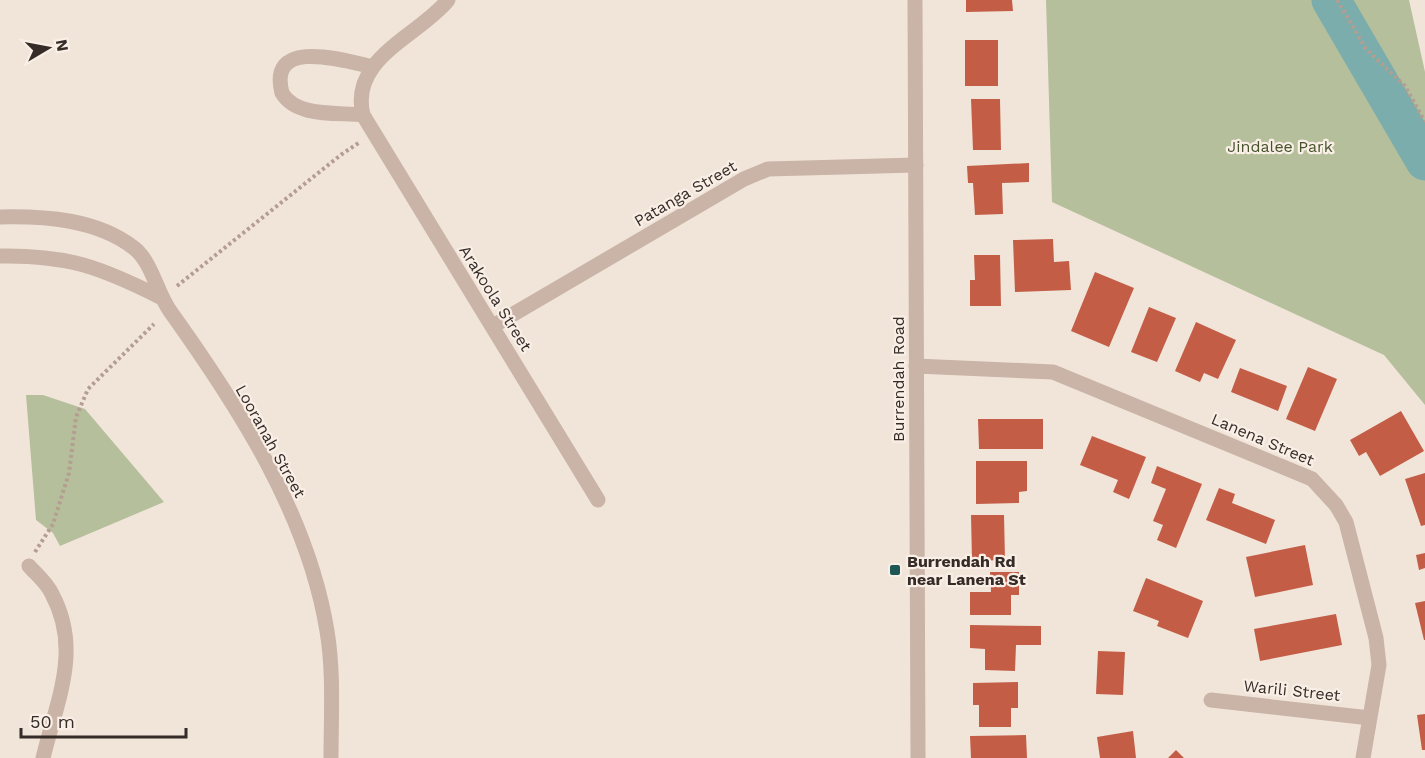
<svg xmlns="http://www.w3.org/2000/svg" width="1425" height="758" font-family="'Work Sans',sans-serif">
<style>
.green{fill:#b5bf9b}
.lines{fill:none;stroke-linecap:round;stroke-linejoin:round}
.river{stroke:#7aadac;stroke-width:39}
.building{fill:#c35d46}
.path{stroke:#b49e91;stroke-width:4;stroke-dasharray:3 3;stroke-linecap:butt}
.minor{stroke:#c9b4a7;stroke-width:15}
.tertiary{stroke:#c9b4a7;stroke-width:15}
.poi-dot{fill:#1e5555;stroke:#f9efe6;stroke-width:2}
.labels{text-anchor:middle;stroke-width:4.5;stroke-linejoin:round;paint-order:stroke}
.park-label{font-size:16px;fill:#47532c;stroke:#f9efe6}
.street-label{font-size:16px;fill:#352b27;stroke:#f9efe6}
.poi-label{font-size:16px;font-weight:bold;fill:#352b27;stroke:#f9efe6;text-anchor:start}
</style>
<rect width="100%" height="100%" fill="#f1e5da"/>
<path class="green" d="M1046 0H1409L1425 72V405L1384 355 1052 202Z
M26 395H43L85 409 164 502 60 546 53 533 36 520Z"/>
<g class="lines">
<path class="river" d="M1331 0 1425 161"/>
</g>
<path class="building" d="M966 0H1012L1013 11 966 12Z
M965 40H998V86H965Z
M971 99H1000L1001 150H973Z
M1029 163V182L1002 183 1003 214 975 215 973 183H968L967 166Z
M1053 239 1054 262 1069 261 1071 290 1015 292 1013 240Z
M974 255H1000L1001 306H970V280H975Z
M1095 272 1134 288 1109 347 1071 331Z
M1149 307 1176 318 1157 362 1131 352Z
M1196 322 1236 340 1218 379 1204 373 1200 382 1175 371Z
M1308 367 1337 379 1315 431 1286 419Z
M1240 368 1287 386 1278 411 1231 392Z
M1401 411 1424 451 1380 476 1366 452 1359 456 1350 440Z
M978 419H1043V449H979Z
M1092 436 1146 457 1129 499 1113 492 1118 480 1080 465Z
M976 461H1027V491L1019 492V503L976 504Z
M1157 466 1202 484 1176 548 1157 540 1163 525 1153 521 1166 489 1151 483Z
M1425 473V525L1421 526 1405 479Z
M1219 488 1235 494 1232 503 1275 520 1266 544 1206 520Z
M971 515H1004L1005 560 972 561Z
M1305 545 1313 585 1255 597 1246 557Z
M1425 553V568L1419 570 1416 555Z
M990 572H1019V595H1011V615H970V592H991Z
M1146 578 1203 601 1188 638 1157 626 1159 621 1133 611Z
M1425 601V640H1424L1415 603Z
M1336 614 1342 645 1260 661 1254 629Z
M970 625 1041 626V645H1016L1015 671 985 670V649L970 648Z
M1098 651 1125 652 1123 695 1096 694Z
M1018 682V708H1011V727H979V705H973V683Z
M1425 714V750H1422L1417 715Z
M1133 731 1136 758H1100L1097 737Z
M1026 735 1027 758H971L970 736Z
M1176 750 1184 758H1168Z"/>
<g class="lines">
<path class="path" d="M1337 0 1366 49 1405 86 1425 122
M177 286 342 154 360 142
M35 552 53 524 69 473 76 417 88 389 154 324"/>
<path class="minor" d="M448 0C419 36 349 58 363 115L598 500
M363 115C338 112 297 118 282 93 267 36 346 61 373 67
M0 217C45 216 97 219 134 248 152 262 157 293 170 311 238 406 308 514 327 631 334 673 331 716 331 758
M0 256C68 255 100 267 160 297
M493 326 744 179 768 169 916 165
M916 366 1053 372 1312 479 1336 505 1346 522 1376 638 1379 665 1363 758
M29 566C36 574 47 583 52 594 82 650 57 700 43 758
M1211 700 1370 718"/>
<path class="tertiary" d="M915 0 918 758"/>
</g>
<rect class="poi-dot" x="889" y="564" width="12" height="12" rx="3"/>
<g class="labels">
<g class="park-label">
<text x="1280" y="152">Jindalee Park</text>
</g>
<g class="street-label">
<text transform="translate(685 193) rotate(-30)" y="6">Patanga Street</text>
<text transform="translate(496 298) rotate(58)" y="6">Arakoola Street</text>
<text transform="translate(898 379) rotate(-90)" y="6">Burrendah Road</text>
<text transform="translate(1263 439) rotate(23)" y="6">Lanena Street</text>
<text transform="translate(271 441) rotate(61)" y="6">Looranah Street</text>
<text transform="translate(1292 690) rotate(6)" y="6">Warili Street</text>
</g>
<g class="poi-label">
<text x="907" y="567">Burrendah Rd<tspan x="907" dy="18">near Lanena St</tspan></text>
</g>
</g>
<g transform="translate(48 48) rotate(80)" stroke="#f9efe6" stroke-width="4.5" paint-order="stroke">
<path d="M0-4.5L10 22L0 15L-10 22Z" fill="#352b27"/>
<text y="-9" font-size="16" font-weight="bold" text-anchor="middle" fill="#352b27">N</text>
</g>
<path d="M21 728v9h165v-9" fill="none" stroke="#352b27" stroke-width="3"/>
<text x="30" y="728" font-size="18" fill="#352b27" stroke="#f9efe6" stroke-width="4.5" paint-order="stroke">50 m</text>
</svg>
